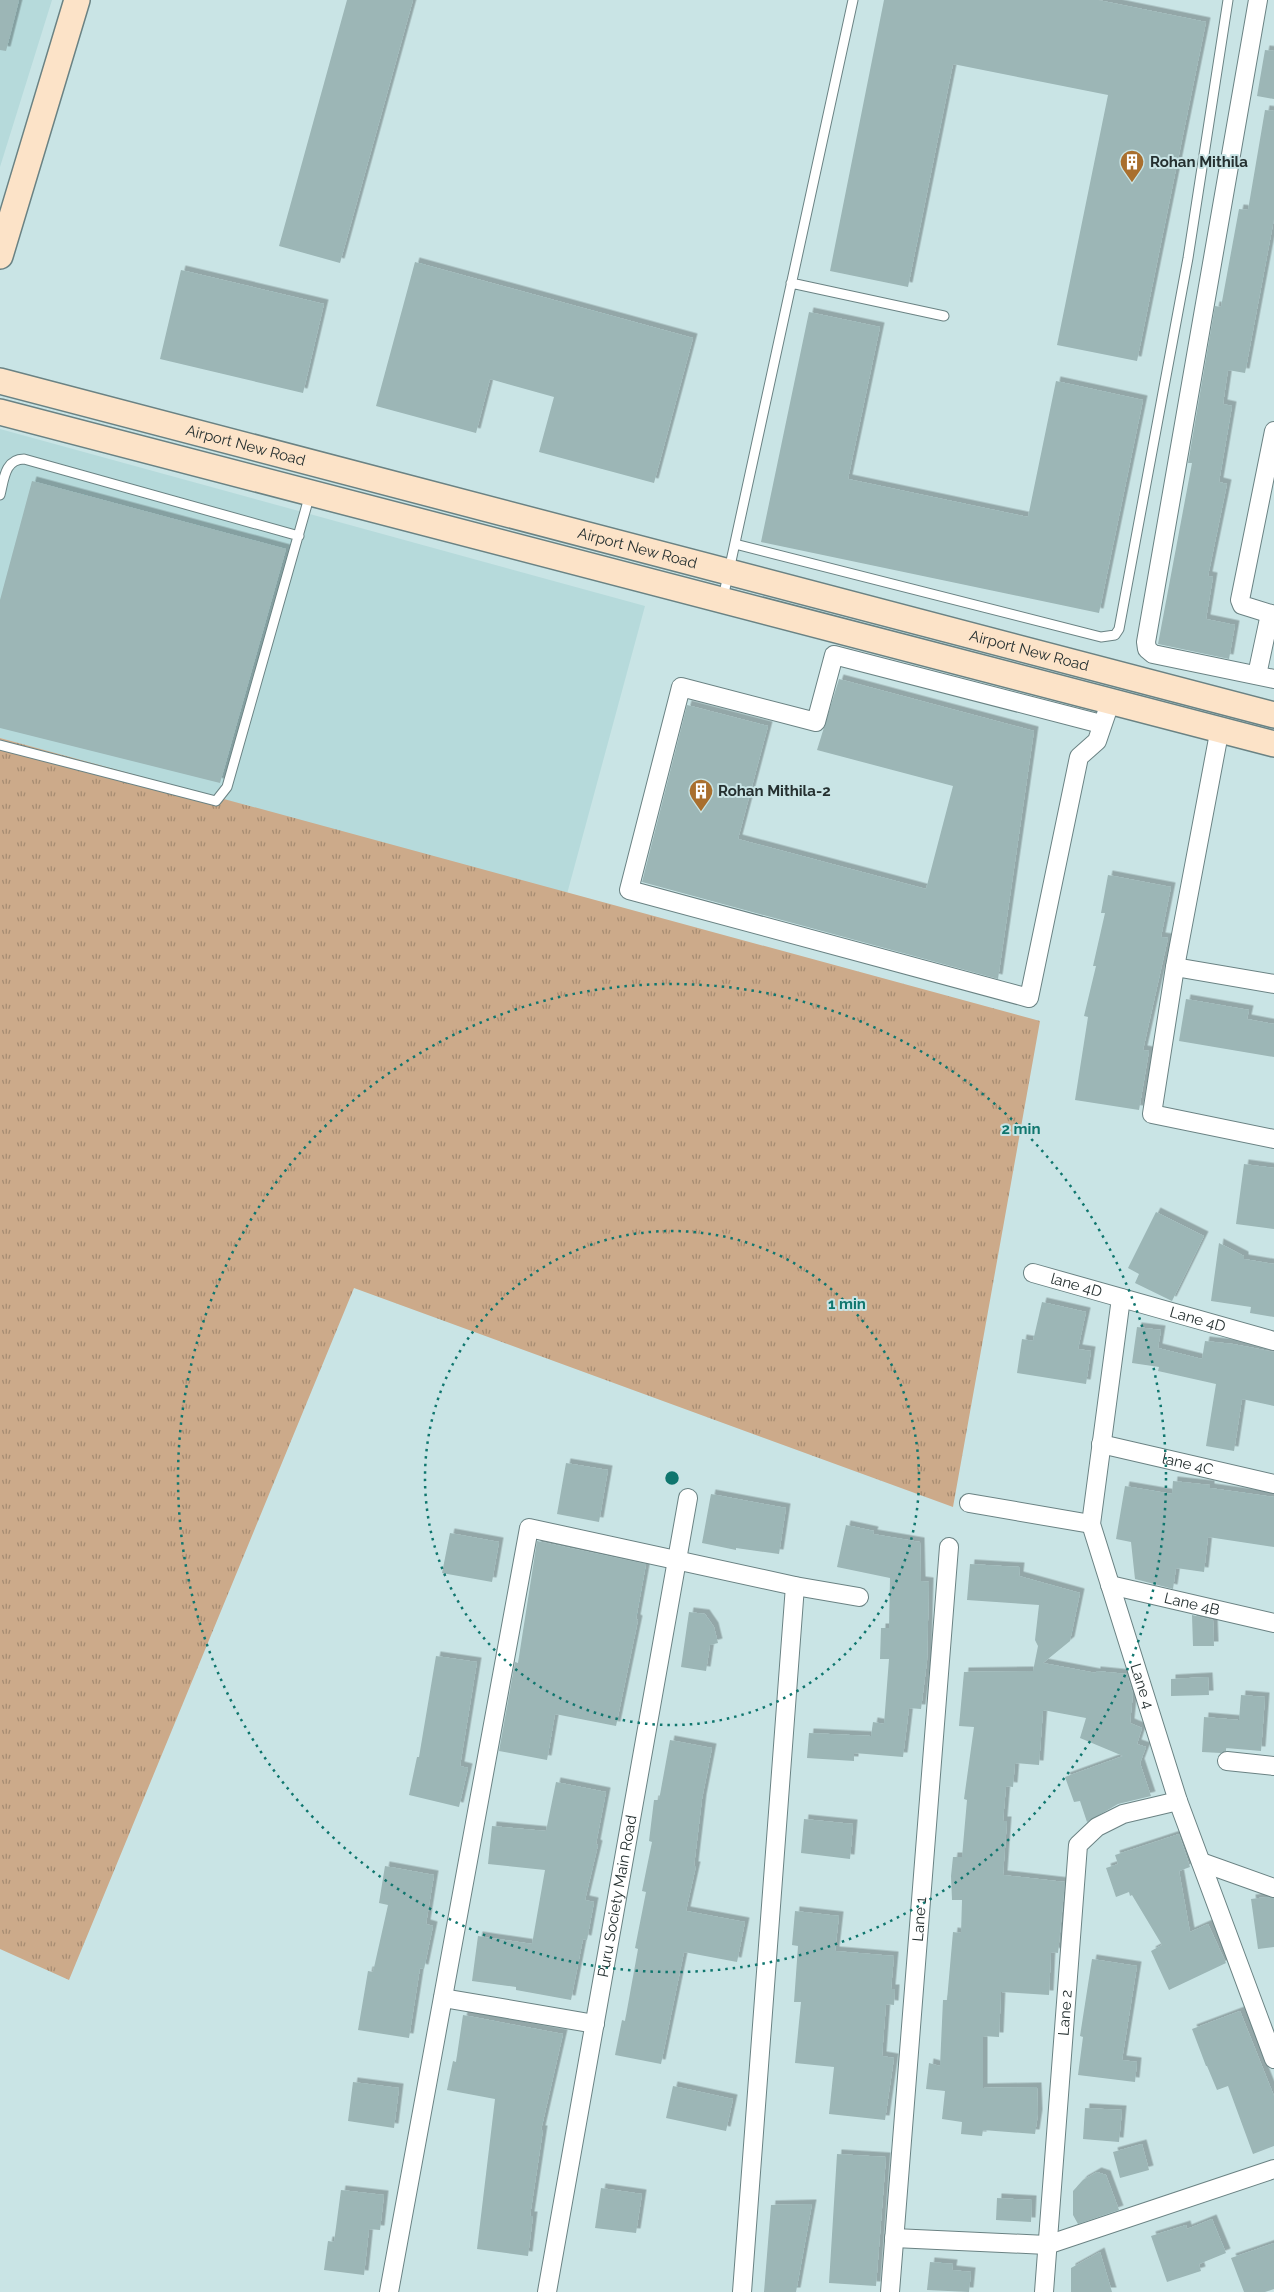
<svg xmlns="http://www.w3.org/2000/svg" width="1274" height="2292" font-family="Raleway,sans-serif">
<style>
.built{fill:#b6dadb}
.grass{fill:url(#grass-tufts)}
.building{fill:#9cb6b6;filter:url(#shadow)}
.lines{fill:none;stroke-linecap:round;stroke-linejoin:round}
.lane-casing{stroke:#6a8283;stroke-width:11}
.street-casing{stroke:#6a8283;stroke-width:20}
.secondary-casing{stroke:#6a8283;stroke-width:28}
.lane{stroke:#fff;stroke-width:9}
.street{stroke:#fff;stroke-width:18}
.secondary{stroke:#fce3c8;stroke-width:25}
.ring{fill:none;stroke:#0f766e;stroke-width:2.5;stroke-dasharray:2.5 5}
.labels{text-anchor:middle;stroke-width:4;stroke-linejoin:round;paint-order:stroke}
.poi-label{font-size:15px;font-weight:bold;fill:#253030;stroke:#c9e4e5;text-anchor:start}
.street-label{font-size:15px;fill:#253030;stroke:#c9e4e5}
.centre{fill:#0f766e;stroke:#c9e4e5;stroke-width:2.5}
.ring-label{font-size:15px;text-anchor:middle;font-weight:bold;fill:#0f766e;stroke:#c9e4e5;stroke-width:4;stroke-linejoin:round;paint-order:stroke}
</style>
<defs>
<pattern id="grass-tufts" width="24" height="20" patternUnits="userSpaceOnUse" patternTransform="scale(1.25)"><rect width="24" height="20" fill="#ccaa8a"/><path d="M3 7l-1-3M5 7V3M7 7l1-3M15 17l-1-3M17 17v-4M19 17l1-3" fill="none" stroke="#a58b71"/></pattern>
<filter id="shadow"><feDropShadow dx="4.5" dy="-4.5" stdDeviation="0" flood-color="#0004"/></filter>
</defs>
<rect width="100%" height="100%" fill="#c9e4e5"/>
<path class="built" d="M0 0H52L0 167Z
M0 429 645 606 567 894 0 738Z"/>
<path class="grass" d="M0 738 1040 1021 953 1507 354 1288 69 1980 0 1949Z"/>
<path class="building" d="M0 0H19L6 51 0 50Z
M347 0H413L340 263 279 246Z
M884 0H1098L1206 22 1137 361 1057 345 1108 95 953 64 908 287 830 271Z
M1265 50 1274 51V99L1257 96Z
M1265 110 1274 111V219L1245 373 1228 370 1223 404 1232 406 1219 482 1227 484 1208 576 1213 577 1206 619 1235 625 1229 659 1158 644 1192 463H1188L1215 306 1221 307 1239 209 1248 210Z
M415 262 693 338 654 483 539 452 554 397 490 379 476 433 376 406Z
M181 270 324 304 303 393 160 359Z
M809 312 880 327 848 479 1028 517 1056 381 1143 400 1099 613 761 542Z
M32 481 286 549 220 783 0 728V600Z
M839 679 1034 731 998 979 642 882 687 705 768 726 738 839 926 889 953 786 817 750Z
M1108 875 1171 887 1161 937 1168 938 1143 1050 1149 1051 1139 1110 1075 1100 1088 1017 1084 1016 1096 966H1093L1105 913H1101Z
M1186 999 1249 1010 1247 1019 1274 1024V1057L1179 1041Z
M1244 1164 1274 1168V1229L1236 1224Z
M1156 1212 1204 1236 1172 1301 1135 1283 1139 1274 1128 1268Z
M1219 1243 1244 1256V1259L1274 1264V1317L1250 1313 1251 1307 1211 1301Z
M1042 1302 1086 1312 1078 1349 1091 1351 1086 1384 1017 1373 1022 1339 1033 1341Z
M1137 1327 1161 1330 1158 1348 1202 1359 1205 1341 1233 1344 1274 1352V1406L1242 1399 1234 1451 1206 1446 1216 1384 1158 1371 1159 1367 1132 1363Z
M566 1463 608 1470 599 1522 557 1514Z
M1173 1481 1210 1485V1488L1274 1497V1547L1208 1537 1204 1572 1176 1568 1173 1589 1135 1579 1131 1542 1116 1539 1125 1486 1172 1494Z
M711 1494 786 1508 779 1554 736 1548V1550L702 1543Z
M846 1525 874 1531 873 1534 920 1542 921 1581 929 1582 927 1661 921 1709 909 1708 903 1757 854 1753V1761L807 1758 809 1733 871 1736 873 1722 884 1724 889 1659H880L881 1628H889L890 1578 837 1567Z
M450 1533 499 1542 492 1582 442 1573Z
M537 1541 646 1564 636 1619 638 1620 616 1726 555 1714 547 1760 499 1751 515 1662 518 1663Z
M970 1564 1020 1567 1019 1576 1080 1593 1070 1641 1043 1663 1096 1673V1671L1127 1674 1133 1693 1130 1723 1142 1728 1137 1744 1146 1747 1140 1763 1151 1796 1118 1804 1087 1822 1080 1801 1074 1802 1065 1777 1123 1756 1080 1738 1086 1718 1043 1710 1039 1765 1015 1763 1013 1787 1006 1786 1003 1821H1007L1003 1875 1065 1882 1058 1953 1051 1952 1049 1995 1001 1992 999 2037 983 2036V2088L1037 2087 1038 2114 1035 2134 983 2130 982 2136 961 2134 962 2122 942 2119 945 2091 926 2089 929 2063 940 2066 943 2000H947L953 1932 961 1933 962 1900H952L951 1876 953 1857H962L967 1800 964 1799 974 1727 959 1726 964 1672 1033 1671 1038 1646 1035 1640 1039 1605 967 1600Z
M689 1612 705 1614 714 1627 718 1643 710 1645 706 1671 681 1667Z
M1192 1615 1213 1620 1214 1646H1193Z
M436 1656 477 1662 460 1766 468 1768 459 1807 409 1795 417 1757H419Z
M1208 1677 1209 1695 1171 1696V1679Z
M1241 1695 1265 1697 1261 1751 1226 1748V1751L1221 1753 1202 1752 1204 1717 1239 1720Z
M670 1740 712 1748 702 1799 694 1866H696L686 1911 745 1922 737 1962 684 1952 661 2064 615 2055 622 2020 625 2021 638 1949 635 1948 646 1892 642 1891 652 1842 649 1841 654 1800H659Z
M556 1782 606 1792 596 1844 598 1845 585 1900 594 1902 587 1940 583 1939 571 2000 516 1990V1987L472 1981 478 1936 532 1944 545 1870 488 1864 492 1826 546 1831Z
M804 1819 853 1824 850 1859 801 1853Z
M1179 1834 1190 1867 1179 1871 1190 1932 1208 1924 1226 1963 1169 1990 1151 1951 1162 1945 1132 1895 1130 1896 1129 1892 1116 1897 1106 1868 1118 1864 1115 1855Z
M385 1866 434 1875 426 1924 433 1926 424 1969 420 1968 409 2038 358 2030 368 1971 373 1972 388 1905 379 1903Z
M1267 1897 1274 1898V1947L1258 1949 1251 1899Z
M795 1911 839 1916 835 1951 894 1956 891 1989H895L894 2005 886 2004 882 2056 894 2058 885 2120 829 2114 834 2067 795 2063 801 2002H794L798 1946 792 1945Z
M1092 1959 1137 1966 1122 2060 1137 2062 1135 2082 1078 2075 1083 2037 1080 2036Z
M1240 2011 1274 2096V2146L1253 2154 1228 2086 1217 2090 1207 2066H1206L1192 2029Z
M463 2015 563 2034 541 2130H543L530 2216H533L528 2256 477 2249 495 2099 447 2090 453 2061 456 2062Z
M353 2082 399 2088 394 2128 348 2121Z
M673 2086 733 2099 726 2131 666 2118Z
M1085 2108 1122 2110 1119 2142 1083 2139Z
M1142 2144 1149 2170 1120 2178 1113 2152Z
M837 2154 886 2157 876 2286 829 2283Z
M1097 2172 1106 2175 1119 2210 1078 2224 1073 2215V2191L1083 2180Z
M601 2188 642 2194 636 2233 595 2228Z
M341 2190 384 2195 380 2230 369 2229 364 2275 324 2270 328 2241 334 2242Z
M997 2198 1032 2200 1031 2222 996 2220Z
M812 2204 796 2292H764L771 2205Z
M1212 2219 1226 2253 1199 2264 1201 2271 1167 2282 1151 2236 1186 2225 1187 2229Z
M1274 2243V2289L1265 2292H1244L1231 2258Z
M1100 2252 1112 2292H1071V2268Z
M930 2262 953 2264 952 2270 971 2272 969 2292 927 2290Z"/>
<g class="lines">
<defs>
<path id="lane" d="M791 283 944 316
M0 495C4 479 5 459 24 459L299 536
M735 544 1101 637 1115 635 1119 629 1188 258 1228 0
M723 598 853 0
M0 745 216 801 227 787 310 494"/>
<g id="street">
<path d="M1258 0 1146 642 1147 649 1153 654 1274 679"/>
<path d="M1274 431 1240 600 1242 605 1274 615"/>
<path d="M1257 675 1270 614"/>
<path d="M1101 724 834 655 816 722 681 687 629 890 1029 998 1079 757 1097 741 1111 700"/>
<path d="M1220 728 1175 967 1152 1114 1274 1139"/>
<path d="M1175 967 1274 984"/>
<path id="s1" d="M1033 1273 1274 1341"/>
<path id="s2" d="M1121 1298 1091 1524 1178 1801 1274 2059"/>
<path id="s3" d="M1101 1444 1274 1484"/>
<path d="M969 1503 1091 1524"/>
<path id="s4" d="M1110 1585 1274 1623"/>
<path d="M1227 1761 1274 1766"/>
<path d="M1201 1862 1274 1888"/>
<path d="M443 1998 595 2024"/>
<path d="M894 2238 1047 2245 1274 2169"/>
<path d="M389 2292 529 1528 795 1586 859 1597"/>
<path id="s5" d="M547 2292 688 1498"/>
<path d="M742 2292 795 1586"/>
<path id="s6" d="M890 2292 949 1547"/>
<path id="s7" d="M1044 2292 1078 1845 1097 1827 1123 1814 1178 1801"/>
</g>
<g id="secondary">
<path d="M0 256 77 0"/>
<path id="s8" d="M0 381 1274 715"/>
<path d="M0 412 1274 744"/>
</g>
</defs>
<use href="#lane" class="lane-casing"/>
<use href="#street" class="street-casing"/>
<use href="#secondary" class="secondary-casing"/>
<use href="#lane" class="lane"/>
<use href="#street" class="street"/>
<use href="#secondary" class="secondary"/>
</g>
<g class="ring">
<circle cx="672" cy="1478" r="247"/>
<circle cx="672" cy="1478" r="494"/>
</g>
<defs>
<symbol id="building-pin" viewBox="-11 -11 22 30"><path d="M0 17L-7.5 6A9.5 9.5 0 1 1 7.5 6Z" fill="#a96f2e" stroke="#c9e4e5"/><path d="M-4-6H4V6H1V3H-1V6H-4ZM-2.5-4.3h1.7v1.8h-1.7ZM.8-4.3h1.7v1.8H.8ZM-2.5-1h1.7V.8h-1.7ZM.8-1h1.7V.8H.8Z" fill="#fff"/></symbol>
</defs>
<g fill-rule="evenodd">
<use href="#building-pin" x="1118" y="148" width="28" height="38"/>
<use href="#building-pin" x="687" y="777" width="28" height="38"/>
</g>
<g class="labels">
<g class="poi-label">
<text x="1150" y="167">Rohan Mithila</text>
<text x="718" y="796">Rohan Mithila-2</text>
</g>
<g class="street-label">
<text dy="5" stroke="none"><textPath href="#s8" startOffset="254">Airport New Road</textPath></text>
<text dy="5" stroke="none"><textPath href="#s8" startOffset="659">Airport New Road</textPath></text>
<text dy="5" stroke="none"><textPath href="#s8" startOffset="1064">Airport New Road</textPath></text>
<text dy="5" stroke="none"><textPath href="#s1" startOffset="45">lane 4D</textPath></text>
<text dy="5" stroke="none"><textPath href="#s1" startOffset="171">Lane 4D</textPath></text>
<text dy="5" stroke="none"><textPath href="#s3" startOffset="89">lane 4C</textPath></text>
<text dy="5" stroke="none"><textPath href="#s4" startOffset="84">Lane 4B</textPath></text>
<text dy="5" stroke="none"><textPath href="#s2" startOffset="398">Lane 4</textPath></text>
<text dy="5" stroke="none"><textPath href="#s5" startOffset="402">Puru Society Main Road</textPath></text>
<text dy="5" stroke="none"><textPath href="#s6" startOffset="374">Lane 1</textPath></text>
<text dy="5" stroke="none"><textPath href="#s7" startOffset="280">Lane 2</textPath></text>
</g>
</g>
<circle cx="672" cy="1478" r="8" class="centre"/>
<g class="ring-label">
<text x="1021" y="1134">2 min</text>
<text x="847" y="1309">1 min</text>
</g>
</svg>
